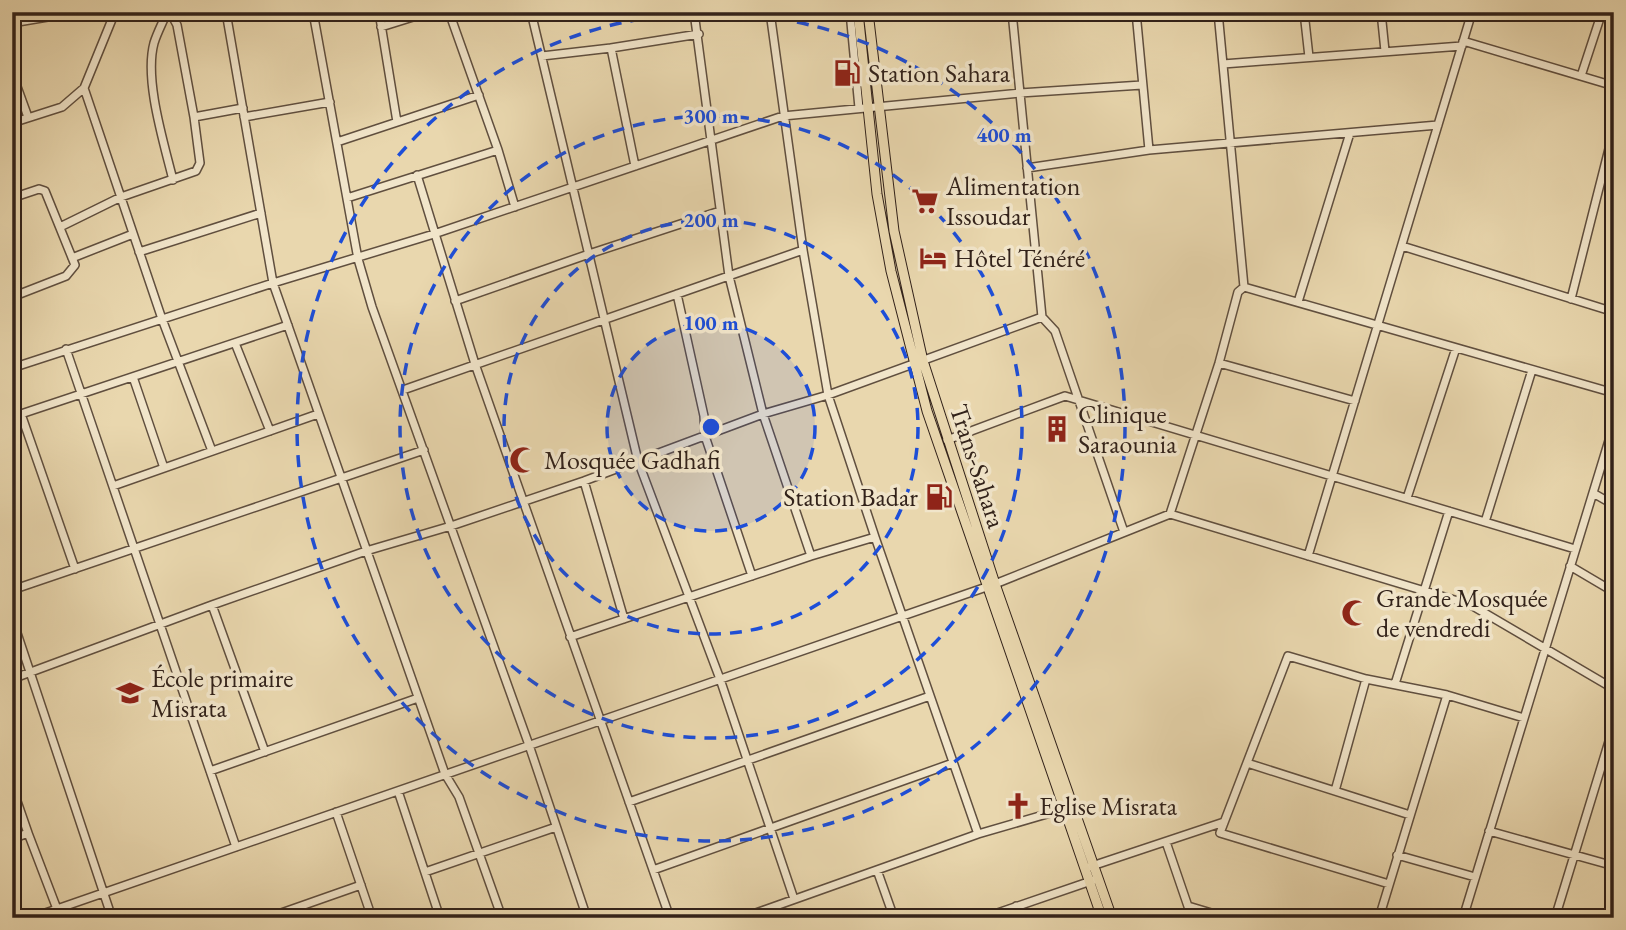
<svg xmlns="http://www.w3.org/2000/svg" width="1626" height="930" font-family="'EB Garamond',serif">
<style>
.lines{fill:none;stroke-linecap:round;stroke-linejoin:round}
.minor-casing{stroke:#604f3f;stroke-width:10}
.major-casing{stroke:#32221a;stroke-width:11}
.minor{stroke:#f1e5ca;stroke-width:7}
.major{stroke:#e9d7ae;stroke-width:9}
.ring{fill:none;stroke:#1d4ed8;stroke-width:3.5;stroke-dasharray:12 9}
.labels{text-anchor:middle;stroke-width:7;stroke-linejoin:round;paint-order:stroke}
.poi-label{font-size:26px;fill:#32221a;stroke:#f1e5ca;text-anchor:start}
.street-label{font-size:26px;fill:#32221a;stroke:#f1e5ca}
.centre{fill:#1d4ed8;stroke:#f1e5ca;stroke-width:3.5}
.ring-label{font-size:21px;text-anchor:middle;font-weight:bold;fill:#1d4ed8;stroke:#f1e5ca;stroke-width:7;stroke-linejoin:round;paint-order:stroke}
</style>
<rect width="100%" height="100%" fill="#e9d7ae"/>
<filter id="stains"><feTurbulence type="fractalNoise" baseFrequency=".00286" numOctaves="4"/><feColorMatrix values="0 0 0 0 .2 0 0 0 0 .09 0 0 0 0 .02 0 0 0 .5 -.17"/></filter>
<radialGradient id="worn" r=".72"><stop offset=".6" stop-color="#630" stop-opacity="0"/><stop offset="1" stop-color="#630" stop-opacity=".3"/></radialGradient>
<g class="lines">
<defs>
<path id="minor" d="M115 12 84 88 162 319 212 451
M167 12C163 22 157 33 154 43 144 80 164 143 173 180
M170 12 177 25 194 117
M226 12 273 283 445 774 459 797 502 918
M313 12 358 259 372 307 529 745 587 918
M379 12 397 122
M449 12 498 150 515 207
M531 12 638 461 720 679 794 899
M694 12 729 276 763 414 811 556
M770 12 803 250 828 395 875 537 978 834
M850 12 859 108
M1012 12 1042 317 1055 331 1124 532
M1136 12 1149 150
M1304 12 1309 57
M1381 12 1385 51
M12 23 77 12
M381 27 429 12
M1463 41 1614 86
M611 48 635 166
M542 56 611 48 699 34
M1223 64 1462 46
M12 73 28 117
M1581 76 1602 12
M244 117 330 102
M12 123 62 107 84 88
M337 142 479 95
M1027 168 1149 150 1438 125
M417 175 475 364 670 918
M12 198 39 189 45 191 75 265 66 276 12 297
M347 198 498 150
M60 227 121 197 196 171 200 163 194 117 243 108
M1402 246 1614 312
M139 252 261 213
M72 258 133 234
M1244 287 1614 393
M677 294 704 416 705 436 752 576
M1571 299 1614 129
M455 301 589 254 720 211
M1298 302 1350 133
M235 343 270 431
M66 349 236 847
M1219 363 1355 401
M12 368 273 283 434 234 783 116 1020 93 1142 85
M133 377 164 468
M403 390 803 250
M21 414 75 569
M12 417 288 325
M947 440 1065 396 1575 549
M584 481 624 619
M113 486 318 414
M1593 493 1614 505
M1407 498 1456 348
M1170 514 1219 363 1238 292 1244 287 1218 12
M1485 522 1532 370
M1308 556 1472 12
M1570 566 1614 592
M12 590 424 450
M212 605 265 752
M12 618 112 918
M570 637 811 556 875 537
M12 679 212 605 366 551 451 526 584 481 763 414 828 395 1042 317
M1395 684 1449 511
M1247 763 1410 815
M210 771 418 698
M12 787 28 833
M398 791 440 918
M1335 791 1366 679
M629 802 930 696
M336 812 372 918
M1489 831 1614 866
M12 839 28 833 57 909
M1166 842 1192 918
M1397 855 1475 877
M1089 867 1224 822
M653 870 953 763
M877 870 894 918
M425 872 556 827
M1389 884 1220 833 1288 656 1366 679 1447 695 1524 718
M1016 906 1020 918
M1188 906 1228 918
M31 918 995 584 1170 514 1471 605 1614 689
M267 918 361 885
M742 918 978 834 1064 809
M983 918 1094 880
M1379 918 1447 695
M1463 918 1614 424
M1555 918 1614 725"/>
<path id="major" d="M858 12 877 194 891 271 927 411 1102 918
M868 12 894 231 923 361 995 584 1112 918"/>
</defs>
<use href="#minor" class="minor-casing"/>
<use href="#major" class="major-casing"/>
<use href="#minor" class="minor"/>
<use href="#major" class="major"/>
</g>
<circle cx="711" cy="427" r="104" fill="#1d4ed8" fill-opacity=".12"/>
<g class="ring">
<circle cx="711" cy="427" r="104"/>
<circle cx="711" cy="427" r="207"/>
<circle cx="711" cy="427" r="311"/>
<circle cx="711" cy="427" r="414"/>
</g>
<defs>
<symbol id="fuel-bare" viewBox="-9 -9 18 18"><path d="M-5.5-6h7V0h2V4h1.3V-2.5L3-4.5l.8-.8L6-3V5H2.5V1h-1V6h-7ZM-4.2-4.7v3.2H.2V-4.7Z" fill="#8f2418" stroke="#f1e5ca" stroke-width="2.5" paint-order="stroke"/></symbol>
<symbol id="supermarket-bare" viewBox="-9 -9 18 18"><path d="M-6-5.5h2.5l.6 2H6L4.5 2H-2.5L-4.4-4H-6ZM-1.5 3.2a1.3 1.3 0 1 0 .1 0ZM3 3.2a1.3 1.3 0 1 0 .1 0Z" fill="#8f2418" stroke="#f1e5ca" stroke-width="2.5" paint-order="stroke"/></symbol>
<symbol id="hotel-bare" viewBox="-9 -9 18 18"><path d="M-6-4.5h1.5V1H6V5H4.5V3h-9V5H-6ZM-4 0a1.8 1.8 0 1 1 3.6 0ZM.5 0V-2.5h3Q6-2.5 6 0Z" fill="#8f2418" stroke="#f1e5ca" stroke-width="2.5" paint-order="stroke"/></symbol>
<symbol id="building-bare" viewBox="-9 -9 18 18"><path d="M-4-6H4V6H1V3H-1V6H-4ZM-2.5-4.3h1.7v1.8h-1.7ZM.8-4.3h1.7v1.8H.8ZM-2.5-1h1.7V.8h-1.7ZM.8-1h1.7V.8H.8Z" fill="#8f2418" stroke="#f1e5ca" stroke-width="2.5" paint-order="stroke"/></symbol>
<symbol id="mosque-bare" viewBox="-9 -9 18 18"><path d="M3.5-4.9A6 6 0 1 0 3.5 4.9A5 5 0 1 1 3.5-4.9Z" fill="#8f2418" stroke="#f1e5ca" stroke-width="2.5" paint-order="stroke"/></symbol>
<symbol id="school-bare" viewBox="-9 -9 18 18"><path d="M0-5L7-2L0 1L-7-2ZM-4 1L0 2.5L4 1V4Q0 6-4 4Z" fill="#8f2418" stroke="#f1e5ca" stroke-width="2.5" paint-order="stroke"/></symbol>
<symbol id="church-bare" viewBox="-9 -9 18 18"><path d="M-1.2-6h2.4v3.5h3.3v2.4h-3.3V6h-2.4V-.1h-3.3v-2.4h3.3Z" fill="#8f2418" stroke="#f1e5ca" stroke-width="2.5" paint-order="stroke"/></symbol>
</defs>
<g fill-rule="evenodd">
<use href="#fuel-bare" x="828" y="54" width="38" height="38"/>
<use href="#supermarket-bare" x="906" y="182" width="38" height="38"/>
<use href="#hotel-bare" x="914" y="239" width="38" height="38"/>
<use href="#building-bare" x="1038" y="410" width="38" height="38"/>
<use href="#mosque-bare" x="504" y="441" width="38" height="38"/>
<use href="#fuel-bare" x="920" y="478" width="38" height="38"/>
<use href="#mosque-bare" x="1336" y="594" width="38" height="38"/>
<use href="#school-bare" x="111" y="674" width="38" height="38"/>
<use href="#church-bare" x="999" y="787" width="38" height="38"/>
</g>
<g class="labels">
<g class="poi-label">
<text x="868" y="82">Station Sahara</text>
<text x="946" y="195">Alimentation<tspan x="946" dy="30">Issoudar</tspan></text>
<text x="954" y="267">Hôtel Ténéré</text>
<text x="1078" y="423">Clinique<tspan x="1078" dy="30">Saraounia</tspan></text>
<text x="544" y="469">Mosquée Gadhafi</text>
<text x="918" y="506" text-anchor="end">Station Badar</text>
<text x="1376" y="607">Grande Mosquée<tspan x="1376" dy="30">de vendredi</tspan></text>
<text x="151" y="687">École primaire<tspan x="151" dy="30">Misrata</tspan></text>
<text x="1039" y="815">Eglise Misrata</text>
</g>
<g class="street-label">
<text transform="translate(978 466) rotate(72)" y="9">Trans-Sahara</text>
</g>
</g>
<circle cx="711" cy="427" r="10" class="centre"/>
<g class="ring-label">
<text x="711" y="123">300 m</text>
<text x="1004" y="142">400 m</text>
<text x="711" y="227">200 m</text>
<text x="711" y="330">100 m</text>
</g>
<rect width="1626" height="930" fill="none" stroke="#e9d7ae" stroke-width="42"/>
<rect x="14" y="14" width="1598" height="902" fill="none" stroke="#32221a" stroke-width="3.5"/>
<rect x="21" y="21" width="1584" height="888" fill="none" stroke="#32221a" stroke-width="2"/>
<rect width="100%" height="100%" filter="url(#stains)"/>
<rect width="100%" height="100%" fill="url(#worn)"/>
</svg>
